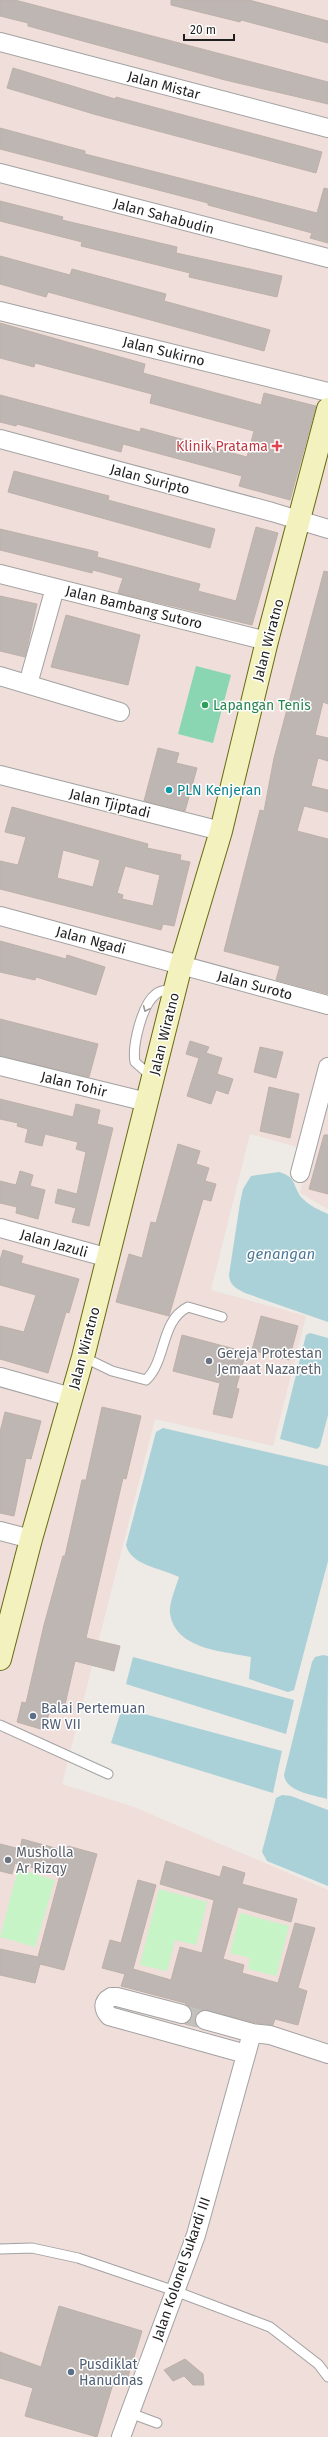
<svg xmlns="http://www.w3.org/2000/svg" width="328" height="2437" font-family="'Fira Sans',sans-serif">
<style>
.military{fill:#efdeda}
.park{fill:#c6f4c7}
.pitch{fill:#8ad6b3}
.water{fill:#aad0d8}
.building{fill:#beb6b2;stroke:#beb1a9;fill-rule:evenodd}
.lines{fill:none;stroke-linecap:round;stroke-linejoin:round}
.minor-tunnel{stroke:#c4c1bd;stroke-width:18;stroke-dasharray:18 9;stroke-linecap:butt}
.service-casing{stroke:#a2a2a2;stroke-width:11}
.minor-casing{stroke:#a2a2a2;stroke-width:20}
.secondary-casing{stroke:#676b0f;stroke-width:24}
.service{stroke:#fff;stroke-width:9}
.minor{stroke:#fff;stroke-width:18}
.secondary{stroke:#f3f2be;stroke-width:22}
.oneway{stroke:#9a9a9a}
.health-dot{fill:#e0444e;stroke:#fff;stroke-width:1.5}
.leisure-dot{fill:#2e9e5b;stroke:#fff;stroke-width:1.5}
.culture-dot{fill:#0f9aa8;stroke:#fff;stroke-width:1.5}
.worship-dot{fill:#6b7280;stroke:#fff;stroke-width:1.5}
.service-dot{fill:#5c6f8a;stroke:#fff;stroke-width:1.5}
.labels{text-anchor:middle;stroke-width:3;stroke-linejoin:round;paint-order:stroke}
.street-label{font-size:14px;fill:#1e1e1e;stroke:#fff}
.health-label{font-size:14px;fill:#be3a42;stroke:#fff;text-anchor:end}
.leisure-label{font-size:14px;fill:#27864d;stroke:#fff;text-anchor:start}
.culture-label{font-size:14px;fill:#0d838f;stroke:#fff;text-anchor:start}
.worship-label{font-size:14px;fill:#5b616d;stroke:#fff;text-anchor:start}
.service-label{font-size:14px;fill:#4e5e75;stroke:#fff;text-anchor:start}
.water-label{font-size:15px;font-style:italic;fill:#4d7796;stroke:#fff}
</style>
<rect width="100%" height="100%" fill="#eeeae5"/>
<path class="military" d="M0 0H328V1209L300 1193 311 1151 250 1134 211 1290 306 1316 273 1446 155 1419 62 1784 134 1807 328 1890V2437H0Z"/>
<path class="park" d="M18 1869 55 1880 35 1947 0 1937Z
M159 1889 207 1902 196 1945 175 1940 167 1971 140 1965Z
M240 1913 289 1926 276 1976 248 1969 250 1958 230 1953Z"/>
<path class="pitch" d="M196 666 231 675 213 743 178 734Z"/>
<path class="water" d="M279 1172C298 1177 292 1188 303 1199 310 1206 319 1210 328 1214V1322L245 1293C236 1288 230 1286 229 1275L240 1203 243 1189 251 1176Z
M310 1333 328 1338V1415L320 1446 317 1449 280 1439 306 1335Z
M163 1428 328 1466V1561L294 1690 288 1692 249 1679 251 1657C224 1651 175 1650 170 1613 169 1603 176 1587 179 1577 162 1568 131 1566 126 1545L156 1432Z
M323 1655 328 1656 327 1799C314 1795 286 1792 284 1775L312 1662 315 1657Z
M133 1657 294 1700 286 1734 126 1684Z
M122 1708 282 1751 273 1793 111 1743Z
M282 1795 291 1796 328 1810V1886L267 1861 262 1852 276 1798Z"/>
<path class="building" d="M0 0H15L328 82V104L225 80 28 26V23L0 16Z
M171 0H249L328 21V43L241 20 240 22 171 5Z
M13 68 115 99 116 97 322 152 316 173 97 115 7 88Z
M0 128 85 151V154L317 213 324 188 328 189V243L310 238 312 233 208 205V203L0 149Z
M0 201 63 217 62 220 177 247 176 253 282 276 277 297 189 277 190 273 81 246 82 242 0 221Z
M0 256 70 275 72 269 166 294 164 301 270 330 264 351 48 292 46 297 0 284Z
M0 323 145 364 143 373 261 405 264 393 316 406 290 500 239 486 242 476 123 444 121 452 17 424 16 426 0 422V395L140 432 141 428 247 457 254 431 150 403 152 394 35 363 34 367 0 358Z
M14 471 109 496 108 500 215 529 210 548 8 492Z
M256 527 278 533 252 625 118 593 123 578 93 570 92 573 0 550V529L98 552 97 557 200 584 198 591 236 601Z
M324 571 328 572V704L323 702 315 735 328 738V761L318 758 311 786 328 790V812L304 806 297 831 328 839V994L276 980 280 966 224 951 260 810 264 811 274 758Z
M0 596 37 604 25 657 0 651Z
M66 615 140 635 128 685 51 667Z
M158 748 179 753 176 763 197 768 185 811 144 801Z
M12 807 148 844 147 848 181 855 180 860 190 862 174 926 163 924 161 930 0 889V861L18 865 26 837 5 832ZM63 850 100 860 93 887 57 878ZM125 866 160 875 153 906 122 899 123 895 117 893Z
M0 941 66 959 67 955 105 967 96 995 36 977 35 980 0 972Z
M0 1019 98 1044 89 1077 0 1056Z
M190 1041 209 1047 206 1053 222 1058 217 1074 233 1079 228 1094 216 1090 211 1104 187 1096 199 1058 186 1054Z
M260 1047 283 1052 276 1078 254 1072Z
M269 1087 299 1094 290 1138 260 1131Z
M0 1099 73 1117 76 1104 100 1110 97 1124 113 1128 89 1226 72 1222 76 1208 55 1203 58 1189 77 1194 86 1152 76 1149 78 1142 45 1134 42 1146 25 1142 28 1129 17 1126 18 1123 0 1119Z
M324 1135H328V1194L309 1189Z
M178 1144 200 1151 196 1164 209 1168 205 1181 216 1184 211 1201 203 1199 169 1316 116 1302 129 1254 142 1258 151 1222 156 1223Z
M20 1171 33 1175 30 1186 45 1190 38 1219 16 1213 17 1207 0 1203V1181L16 1185Z
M3 1250 23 1256 21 1263 79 1279 69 1313 66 1312 48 1373 0 1359V1326L24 1332 36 1295 0 1285V1260Z
M261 1316 298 1326 289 1360 252 1350Z
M182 1335 246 1352 236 1388 239 1389 232 1418 213 1414 220 1383 173 1371Z
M102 1407 141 1416 126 1479 123 1478 86 1638 120 1646 114 1671 75 1661 64 1709 51 1706 44 1730 17 1722 22 1702 26 1703 44 1625 63 1556H65L82 1480H86Z
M5 1412 41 1421 31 1459 26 1458 14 1516 0 1513V1432Z
M22 1839 66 1851 68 1846 97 1854 64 1970 40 1964 35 1983 0 1975V1949L38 1957 60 1875 15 1863 12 1874 0 1871V1844L20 1849Z
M166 1861 220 1877 223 1866 245 1873 242 1884 297 1899 291 1922 238 1907 223 1959 244 1965 242 1973 278 1983 295 1923 315 1928 298 1988 307 1991 298 2025 275 2019 273 2025 256 2023 203 2010 195 2017 197 2027 185 2024 192 2017V2012L185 2003 121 1986 125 1974 102 1968 110 1940 121 1943 138 1880 156 1885 133 1969 171 1980 180 1947 202 1953 214 1900 160 1884Z
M59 2306 142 2331 127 2380 115 2377 97 2437 25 2416 33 2388 0 2378V2352L41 2367Z
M185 2359 203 2374 204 2385H193L184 2376 173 2381 164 2370Z"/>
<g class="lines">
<path class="minor-tunnel" d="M182 2014 205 2020"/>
<defs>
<path id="service" d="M153 1078 135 1062C132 1046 142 1004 156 994 160 990 168 990 174 989
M83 1357 112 1371 146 1380C167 1360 160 1321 188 1307L222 1317
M0 1725 108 1774
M0 2249 32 2248 78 2258 175 2291 270 2327 318 2364 328 2377
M130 2413 157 2423"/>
<path id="minor" d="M0 42 328 128
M0 173 328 258
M0 311 328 392
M0 439 272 512 328 529
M0 574 267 641
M0 676 120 712
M28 684 55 588
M0 775 221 831
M0 916 328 1005
M0 1066 147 1102
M300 1173 328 1067
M0 1228 109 1258
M0 1377 71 1397
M0 1531 31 1539
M182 2014 117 1997H111C102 2002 103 2009 109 2016L246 2054
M205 2020 252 2033
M121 2437 196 2235 252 2033 270 2035 328 2054"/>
<path id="secondary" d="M0 1659 31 1539 83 1357 181 965 221 831 267 641 328 409"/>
</defs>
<use href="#service" class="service-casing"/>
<use href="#minor" class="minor-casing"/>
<use href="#secondary" class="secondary-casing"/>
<use href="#service" class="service"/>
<use href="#minor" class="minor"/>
<use href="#secondary" class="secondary"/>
</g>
<defs><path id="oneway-chevron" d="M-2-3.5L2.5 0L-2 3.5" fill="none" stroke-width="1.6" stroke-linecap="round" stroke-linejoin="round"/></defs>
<use class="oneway" href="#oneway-chevron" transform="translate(146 1009) rotate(114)"/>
<path class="health-dot" d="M275 440h4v4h4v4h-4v4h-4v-4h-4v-4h4z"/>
<circle class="leisure-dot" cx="205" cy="705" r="4"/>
<circle class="culture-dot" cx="169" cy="790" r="4"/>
<g class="worship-dot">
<circle cx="209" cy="1361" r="4"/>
<circle cx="8" cy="1860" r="4"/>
</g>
<g class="service-dot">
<circle cx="33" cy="1716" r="4"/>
<circle cx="71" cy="2372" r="4"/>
</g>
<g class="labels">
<g class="street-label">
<text transform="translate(164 85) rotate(15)" y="5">Jalan Mistar</text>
<text transform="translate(164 216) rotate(15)" y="5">Jalan Sahabudin</text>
<text transform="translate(164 351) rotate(14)" y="5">Jalan Sukirno</text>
<text transform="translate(150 479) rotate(15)" y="5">Jalan Suripto</text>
<text transform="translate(134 607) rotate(14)" y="5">Jalan Bambang Sutoro</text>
<text transform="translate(268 640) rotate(-75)" y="5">Jalan Wiratno</text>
<text transform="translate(110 803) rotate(14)" y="5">Jalan Tjiptadi</text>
<text transform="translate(91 940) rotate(15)" y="5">Jalan Ngadi</text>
<text transform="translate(255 985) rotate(15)" y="5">Jalan Suroto</text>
<text transform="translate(164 1034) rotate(-76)" y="5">Jalan Wiratno</text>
<text transform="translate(74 1084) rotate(14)" y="5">Jalan Tohir</text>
<text transform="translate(54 1243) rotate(16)" y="5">Jalan Jazuli</text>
<text transform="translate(84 1348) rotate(-75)" y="5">Jalan Wiratno</text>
<text transform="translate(181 2269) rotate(-71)" y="5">Jalan Kolonel Sukardi III</text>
</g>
<g class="health-label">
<text x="268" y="451">Klinik Pratama</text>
</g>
<g class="leisure-label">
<text x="213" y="710">Lapangan Tenis</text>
</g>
<g class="culture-label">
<text x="177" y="795">PLN Kenjeran</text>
</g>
<g class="worship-label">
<text x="217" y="1358">Gereja Protestan<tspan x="217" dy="16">Jemaat Nazareth</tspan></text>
<text x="16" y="1857">Musholla<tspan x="16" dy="16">Ar Rizqy</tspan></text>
</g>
<g class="service-label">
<text x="41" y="1713">Balai Pertemuan<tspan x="41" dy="16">RW VII</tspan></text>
<text x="79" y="2369">Pusdiklat<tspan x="79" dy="16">Hanudnas</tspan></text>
</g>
<g class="water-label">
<text x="281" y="1259">genangan</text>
</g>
</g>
<path d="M184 34v6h50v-6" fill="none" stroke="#1e1e1e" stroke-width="2"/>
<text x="190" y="34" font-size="12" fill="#1e1e1e" stroke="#ffffff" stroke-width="3" paint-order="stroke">20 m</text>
</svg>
